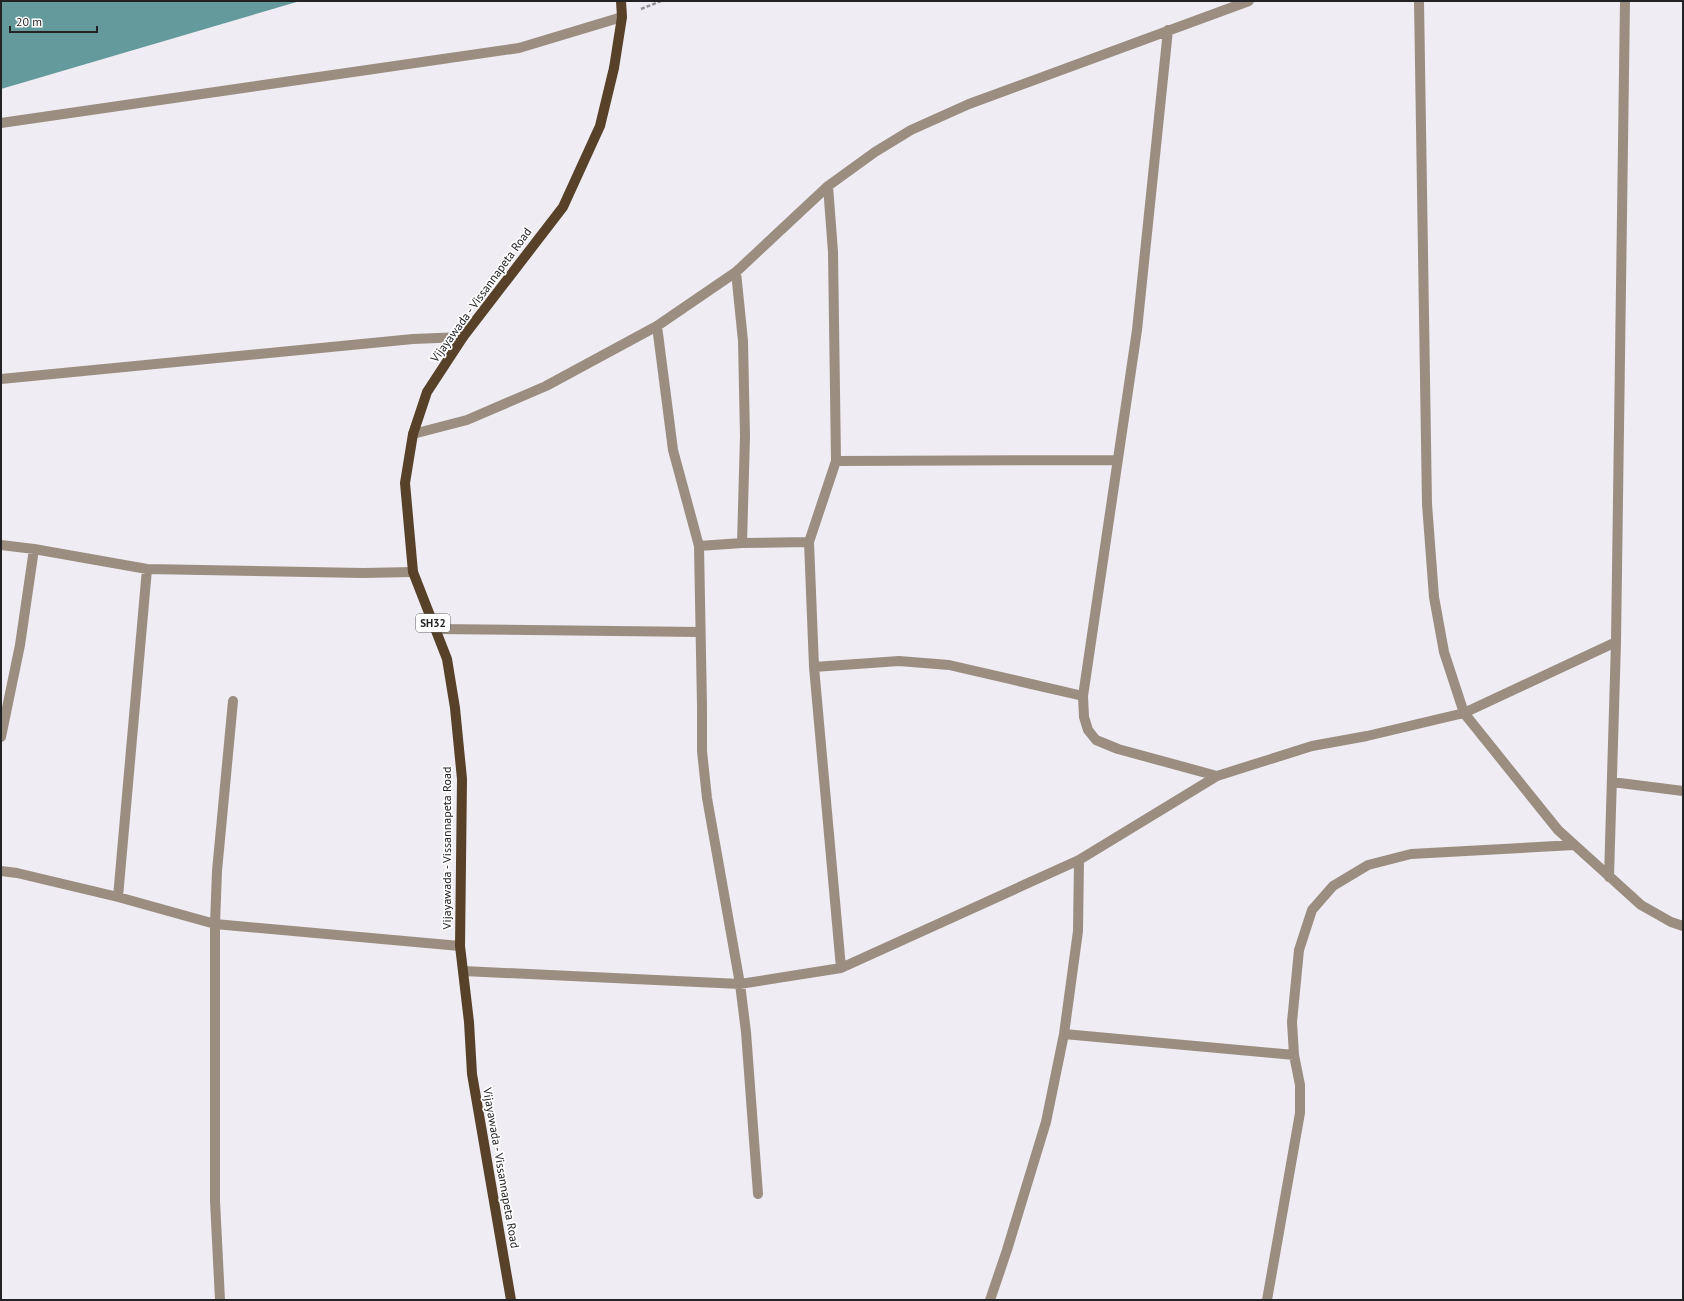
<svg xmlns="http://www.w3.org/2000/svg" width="1684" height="1301" font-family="'PT Sans',sans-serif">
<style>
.water{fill:#649a9c}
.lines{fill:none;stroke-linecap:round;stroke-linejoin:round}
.path{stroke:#959398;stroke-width:2.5;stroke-dasharray:4 2;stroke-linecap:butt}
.minor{stroke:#9b8e80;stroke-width:10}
.tertiary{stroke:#9b8e80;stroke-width:10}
.primary{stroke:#574229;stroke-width:10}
.labels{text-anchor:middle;stroke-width:3.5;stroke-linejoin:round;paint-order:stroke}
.shield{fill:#fff;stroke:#656466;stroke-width:1}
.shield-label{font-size:11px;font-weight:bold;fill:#232225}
.street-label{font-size:12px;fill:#232225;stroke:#fff}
</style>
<rect width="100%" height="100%" fill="#efecf3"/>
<path class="water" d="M1 1H300L1 89Z"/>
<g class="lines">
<path class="path" d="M641 9 661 1"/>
<path class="minor" d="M1419 1 1427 504 1434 597 1444 652 1464 713 1558 830 1641 905 1671 922 1683 926
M1168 30 1137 330 1083 696 1084 717 1088 730 1096 740 1118 749 1217 776
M828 186 833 252 836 461 809 542 814 667 841 968
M736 272 743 341 745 436 742 543
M657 326 673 450 699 546 702 707V751L707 798 740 984 746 1032 758 1194
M1 379 413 339 463 337
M413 434 467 420 546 386 657 326 736 272 828 186 875 152 911 130 969 104 1249 1
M836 461 1116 460
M1 545 34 549 147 569 363 573 413 572
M699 546 742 543 809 542
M435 629 700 632
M814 667 899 661 949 665 1083 696
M1 737 20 645 34 549
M1612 782 1683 791
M1 871 17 873 118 897 215 924 460 946
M1609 877 1616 642 1625 1
M118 897 147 569
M463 971 740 984 841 968 1079 860
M1064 1034 1294 1055
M220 1300 215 1201V924L217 871 233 701
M990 1300 1007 1250 1046 1122 1064 1034 1078 931 1079 860 1217 776 1312 746 1367 736 1464 713 1616 642
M1267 1300 1300 1113V1085L1294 1055 1292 1022 1299 950 1312 910 1333 886 1368 865 1411 854 1574 845"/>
<path class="tertiary" d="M1 123 519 48 622 17"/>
<path class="primary" d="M511 1300 472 1074 469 1022 460 946 462 779 455 708 447 659 413 572 405 483 413 434 427 392 463 337 563 207 600 126 614 68 622 17 621 1"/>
</g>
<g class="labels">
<rect class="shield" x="416" y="614" width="34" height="18" rx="3"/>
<g class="shield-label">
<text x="433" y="627">SH32</text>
</g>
<g class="street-label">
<text transform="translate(481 295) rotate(-54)" y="4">Vijayawada - Vissannapeta Road</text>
<text transform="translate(447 848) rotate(-90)" y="4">Vijayawada - Vissannapeta Road</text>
<text transform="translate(501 1168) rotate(80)" y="4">Vijayawada - Vissannapeta Road</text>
</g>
</g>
<rect width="1684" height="1301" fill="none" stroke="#232225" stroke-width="4"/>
<path d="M10 26v6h87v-6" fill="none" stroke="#232225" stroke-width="2"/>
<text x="16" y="26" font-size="12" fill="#232225" stroke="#ffffff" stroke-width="3" paint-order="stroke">20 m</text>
</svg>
